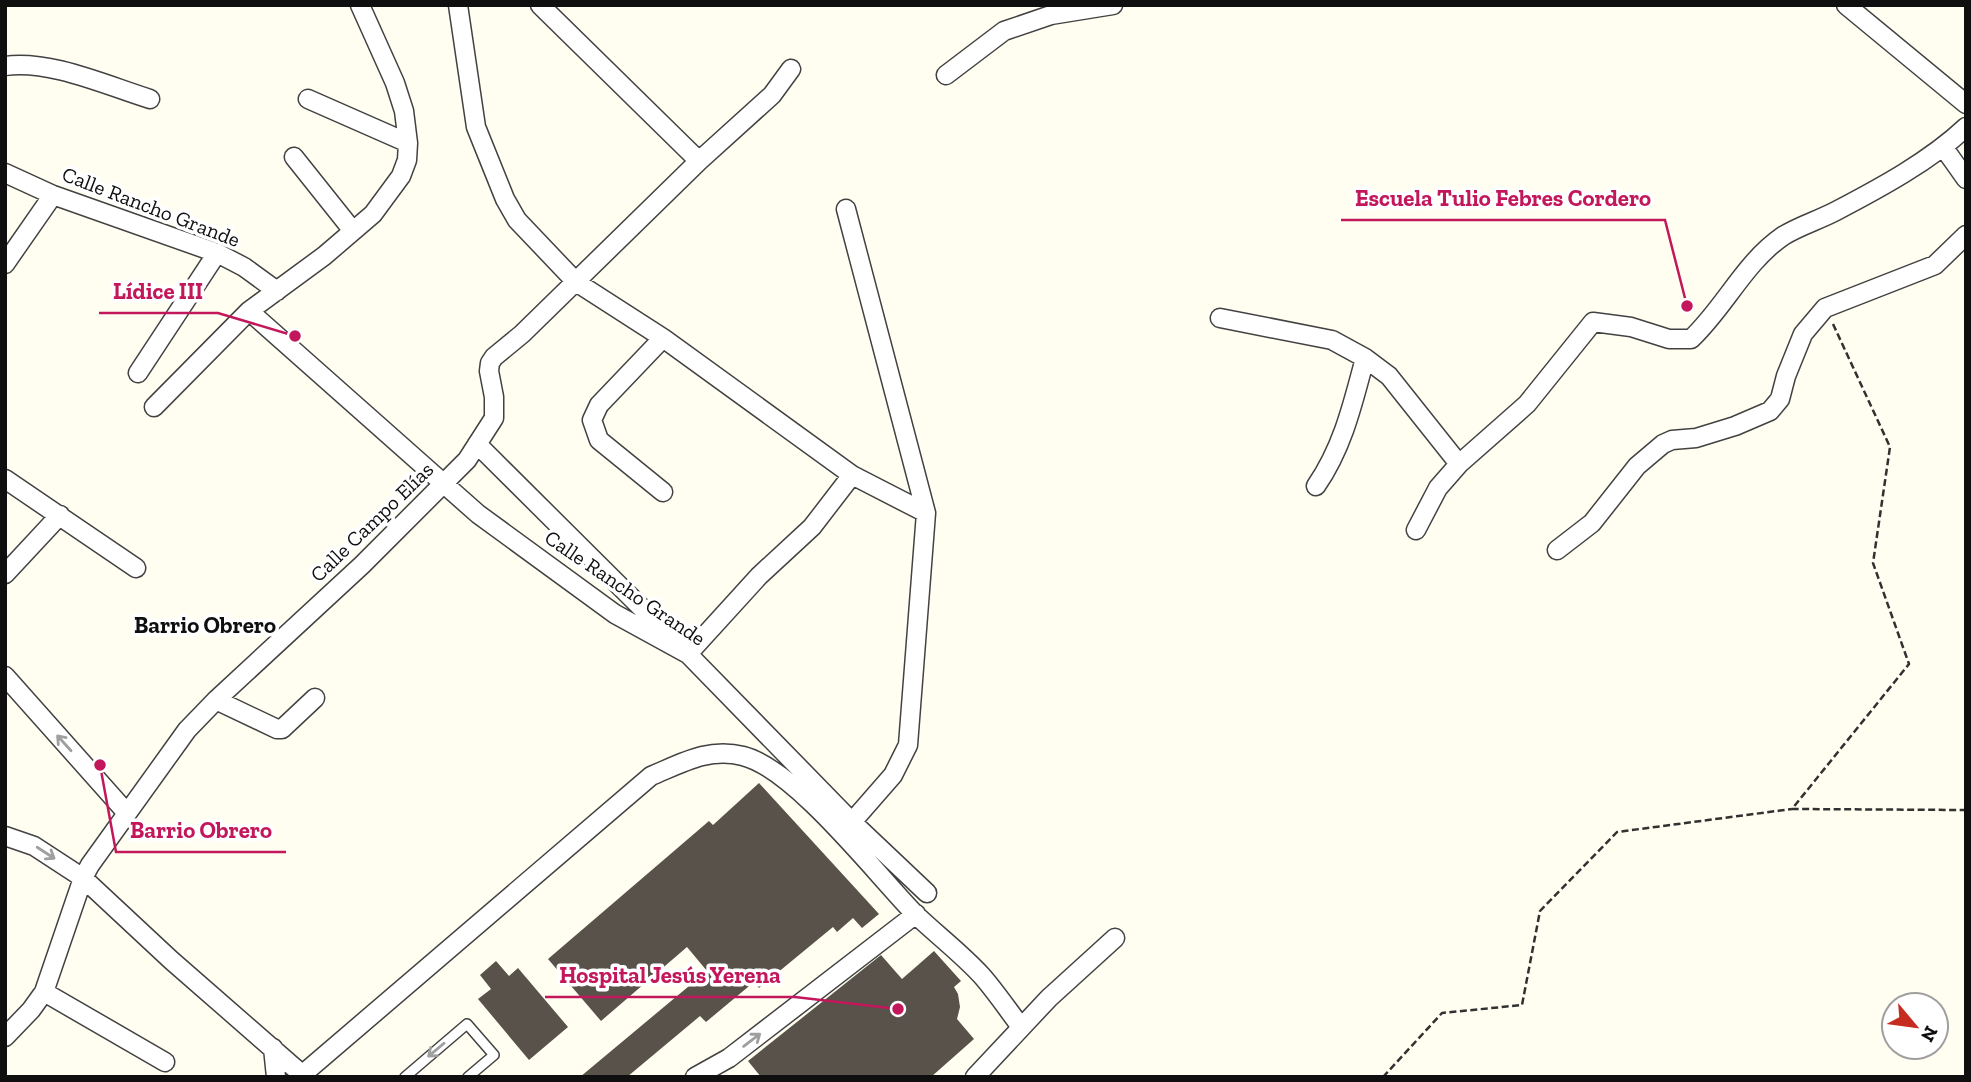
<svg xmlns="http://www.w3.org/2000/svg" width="1971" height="1082" font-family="'Zilla Slab',serif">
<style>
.building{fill:#58524b}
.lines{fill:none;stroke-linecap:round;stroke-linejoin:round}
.service-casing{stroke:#424242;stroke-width:12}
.minor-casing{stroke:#424242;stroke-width:21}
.path{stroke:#313131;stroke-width:2.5;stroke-dasharray:7 3.5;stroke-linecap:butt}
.service{stroke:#fff;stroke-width:9}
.minor{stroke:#fff;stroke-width:18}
.oneway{stroke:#9f9f9f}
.labels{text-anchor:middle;stroke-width:7;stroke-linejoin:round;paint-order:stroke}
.street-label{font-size:21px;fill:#0f0f0f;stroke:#fff}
.neighbourhood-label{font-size:23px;font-weight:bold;fill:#0f0f0f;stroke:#fff}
.leader{fill:none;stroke:#c2185b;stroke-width:2.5}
.callout-dot{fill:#c2185b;stroke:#fff;stroke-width:2.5}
.callout-label{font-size:23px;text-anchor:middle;font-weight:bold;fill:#c2185b;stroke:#fff;stroke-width:7;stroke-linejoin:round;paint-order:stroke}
</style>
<rect width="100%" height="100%" fill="#fffef1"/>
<path class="building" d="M759 783 879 914 862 928 853 918 837 932 833 927 759 988 754 982 706 1022 700 1016 627 1077H580L707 971 687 947 601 1021 548 959 709 821 713 825Z
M934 951 961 981 954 987 958 994 960 1007 957 1019 974 1039 931 1077H761L748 1061 881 955 902 979Z
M496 961 509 976 518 968 568 1027 529 1060 478 999 491 989 480 975Z"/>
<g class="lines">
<defs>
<path id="service" d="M405 1077 467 1024 494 1055 468 1077"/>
<path id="minor" d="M458 5 476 127 505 199 517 220 576 282 663 338 852 475 926 513
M540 5 699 161
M1846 5 1966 104
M5 66C48 59 108 86 150 99
M946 75 1004 31 1051 15 1113 5
M308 99 408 143
M1944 148 1966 179
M294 157 353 231
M5 173 53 195 217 253 244 267 277 291
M846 209 926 513 908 745 893 775 852 822
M5 264 53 195
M249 311 478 514 615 614 688 654 852 822 927 893
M1220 318 1332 340 1365 358 1389 376 1459 464
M138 373 217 253
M154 407 249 311 324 256 373 214 401 176 407 160 408 143 404 111 395 83 360 5
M477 444 688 654 759 576 812 527 852 475
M5 479 136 568
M1316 486C1343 447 1353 403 1365 358
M663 492 599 440 592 420 599 405 663 338
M1416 530 1438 488 1459 464 1527 404 1593 322 1631 327 1669 339H1691C1725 307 1744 263 1783 236 1799 226 1819 220 1836 211 1880 188 1930 161 1966 127
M1557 550 1592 523 1637 466 1663 444 1672 440 1696 438 1735 426 1770 411 1780 399 1786 376 1803 334 1825 308 1935 265 1966 235
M5 574 60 515
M5 676 126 812
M216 700 277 729H282L315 698
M5 836 34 846 83 878 171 960 305 1077
M44 992 165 1062
M5 1037 31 1010 44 992 83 878 90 865 187 730 216 700 362 565 467 460 494 418V397L489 371 490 363 494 357 522 334 699 161 772 95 791 69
M273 1048 276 1077
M303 1074 651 776C682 763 709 747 743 756 795 769 876 874 915 914 937 935 962 954 982 976 996 992 1008 1010 1021 1027
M695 1077 729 1058 916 914
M975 1077 1049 998 1115 938"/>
</defs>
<use href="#service" class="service-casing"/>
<use href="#minor" class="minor-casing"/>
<path class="path" d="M1833 324 1890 447 1873 563 1909 664 1792 809 1966 810
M1383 1077 1442 1013 1522 1005 1540 911 1617 832 1792 809"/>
<use href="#service" class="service"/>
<use href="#minor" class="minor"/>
</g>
<defs><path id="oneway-shaft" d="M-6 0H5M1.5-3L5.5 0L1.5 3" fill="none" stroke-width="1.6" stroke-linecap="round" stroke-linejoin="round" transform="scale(1.75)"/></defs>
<g class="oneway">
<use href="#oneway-shaft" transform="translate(64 743) rotate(-132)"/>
<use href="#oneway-shaft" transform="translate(46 853) rotate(33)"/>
<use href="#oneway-shaft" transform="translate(752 1040) rotate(-37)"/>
<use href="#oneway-shaft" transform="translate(436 1050) rotate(140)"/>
</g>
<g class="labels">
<g class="street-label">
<text transform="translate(151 207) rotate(21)" y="7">Calle Rancho Grande</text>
<text transform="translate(372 522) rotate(-44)" y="7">Calle Campo Elías</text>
<text transform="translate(625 588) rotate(34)" y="7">Calle Rancho Grande</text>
</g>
<g class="neighbourhood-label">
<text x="205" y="633">Barrio Obrero</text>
</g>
</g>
<path class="leader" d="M1687 306L1665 220H1341M295 336L218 313H99M100 765L116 852H286M898 1009L795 997H545"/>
<g class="callout-dot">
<circle cx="1687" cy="306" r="7"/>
<circle cx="295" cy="336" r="7"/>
<circle cx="100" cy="765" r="7"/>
<circle cx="898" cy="1009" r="7"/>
</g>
<g class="callout-label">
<text x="1503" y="206">Escuela Tulio Febres Cordero</text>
<text x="158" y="299">Lídice III</text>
<text x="201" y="838">Barrio Obrero</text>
<text x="670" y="983">Hospital Jesús Yerena</text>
</g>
<rect width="1971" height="1082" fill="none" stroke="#0f0f0f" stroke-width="14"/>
<g transform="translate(1915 1026) rotate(119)"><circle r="33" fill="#ffffff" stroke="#9f9f9f" stroke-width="2"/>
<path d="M0-5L12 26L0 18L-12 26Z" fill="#c62d20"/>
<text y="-10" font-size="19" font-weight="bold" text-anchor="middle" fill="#0f0f0f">N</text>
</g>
</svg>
